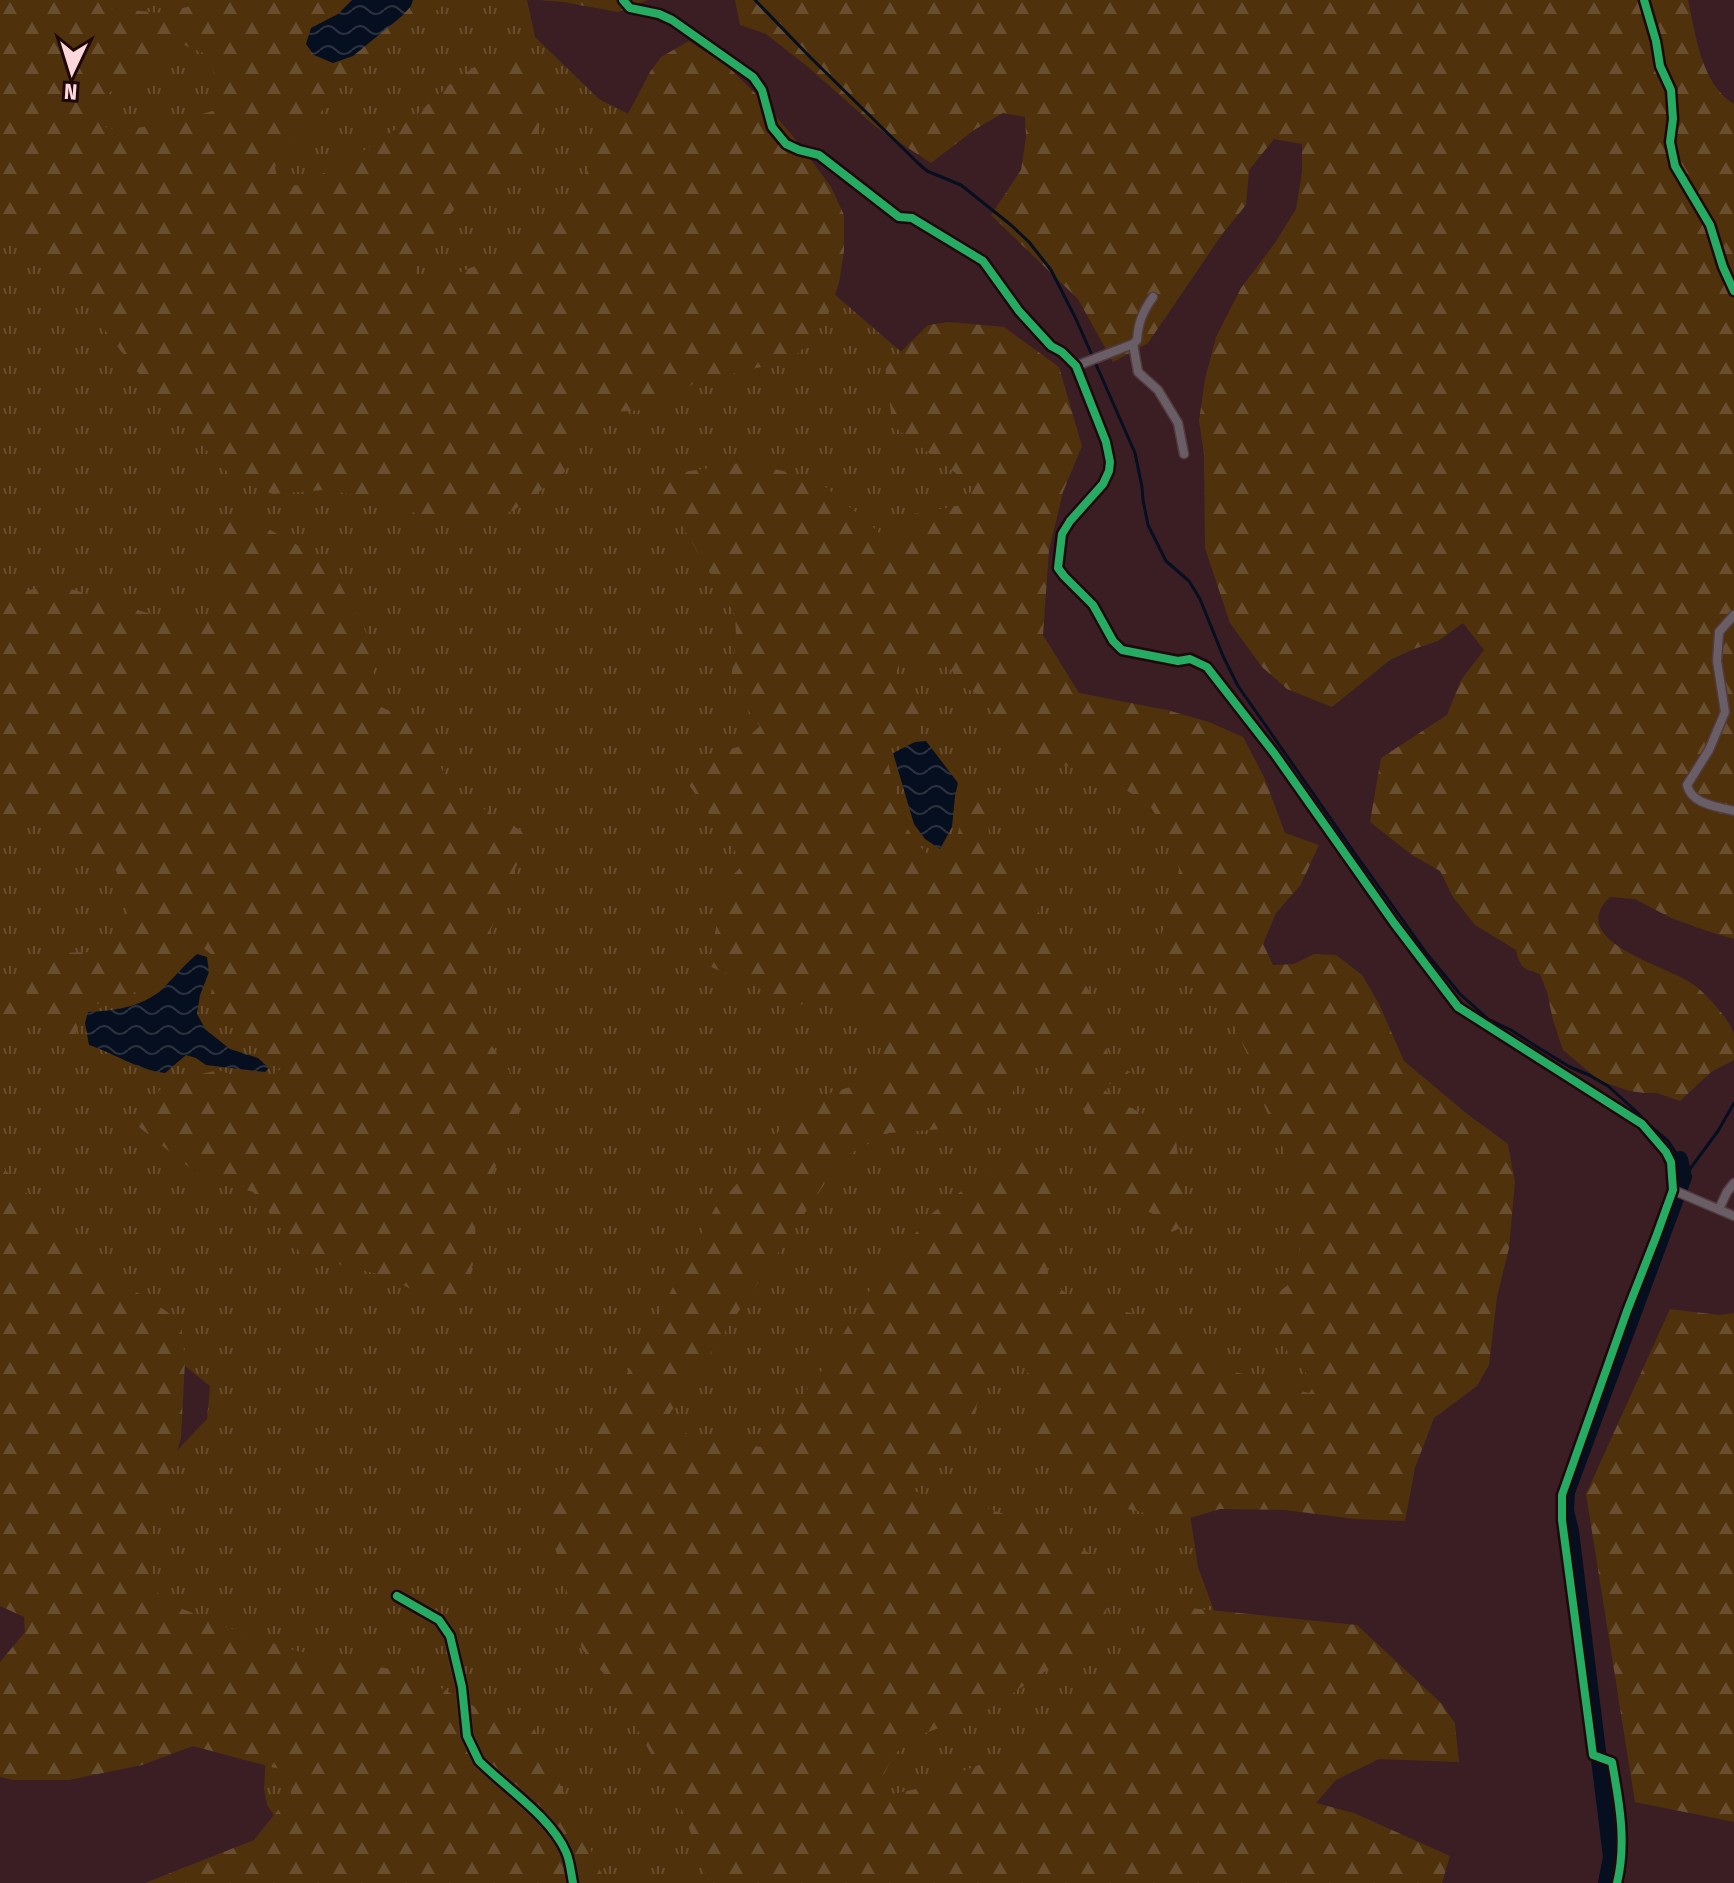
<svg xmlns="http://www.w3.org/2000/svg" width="1734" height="1883" font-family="'Fira Sans Condensed',sans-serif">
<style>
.grass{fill:url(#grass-tufts)}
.forest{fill:url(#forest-firs);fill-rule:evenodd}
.water{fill:url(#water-waves)}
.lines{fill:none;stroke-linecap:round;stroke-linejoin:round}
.stream{stroke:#060f1f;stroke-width:3}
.river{stroke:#060f1f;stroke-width:16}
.street-casing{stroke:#533b3f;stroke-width:11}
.secondary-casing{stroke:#533b3f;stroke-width:14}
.street{stroke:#6a5e66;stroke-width:8}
.secondary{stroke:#6e5f69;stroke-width:11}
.cycleway-casing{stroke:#1f080c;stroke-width:13}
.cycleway{stroke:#26ab63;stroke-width:8}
</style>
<defs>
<pattern id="grass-tufts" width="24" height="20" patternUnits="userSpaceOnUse" patternTransform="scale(2)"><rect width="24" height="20" fill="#4f310c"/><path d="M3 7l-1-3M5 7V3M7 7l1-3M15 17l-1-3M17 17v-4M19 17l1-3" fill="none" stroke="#694e2f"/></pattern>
<pattern id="forest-firs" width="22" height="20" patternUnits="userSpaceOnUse" patternTransform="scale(2)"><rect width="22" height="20" fill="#4f310c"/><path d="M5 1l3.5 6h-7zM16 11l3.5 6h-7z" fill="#694e2f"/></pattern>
<pattern id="water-waves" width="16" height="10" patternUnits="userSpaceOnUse" patternTransform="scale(2)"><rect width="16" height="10" fill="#060f1f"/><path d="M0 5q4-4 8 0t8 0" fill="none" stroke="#2b313f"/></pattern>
</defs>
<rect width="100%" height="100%" fill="#3b1e24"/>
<path class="grass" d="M0 0H527L535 37 599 99 676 138 811 274 943 388 1025 605 1085 723 1214 860 1367 1415 1180 1450 1198 1567 1229 1652 1208 1883H335L300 1854 267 1805 264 1789 269 1697 128 1598 127 1503 207 1419 210 1386 115 1310 0 1194Z"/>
<path class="forest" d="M0 0H101L109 8 162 13 187 7 208 0H474L449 2 384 45 341 85 306 132 289 149 275 167 279 186 301 185 357 155 414 117 450 84 476 66 525 61 545 62 547 98 532 152 498 192 459 204 431 237 416 261 415 276 437 281 506 254 579 197 590 158 629 112 650 72 661 57 689 41 727 66 756 94 792 135 831 187 844 215V251L839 283 828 315 809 343 791 360 697 382 645 410 597 413 564 473 513 511 477 519 423 516 378 499 325 490 273 494 235 480 167 409 113 341 63 273 26 235 0 216ZM184 45 208 55 218 86 219 109 185 119 121 131 106 127 97 111 104 96Z
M539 0H648L618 12 563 2Z
M735 0H1688C1696 35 1701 84 1734 104V939L1710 932 1671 918 1635 899 1610 897C1564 941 1667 966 1691 983 1704 991 1731 1020 1734 1035 1734 1042 1734 1052 1734 1060L1711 1072 1680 1101 1657 1093H1644L1630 1091 1600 1081 1563 1050 1553 1020 1547 992 1540 974C1523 969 1520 967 1516 950L1475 925 1453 897 1440 871 1412 855 1370 822 1381 758 1447 715 1461 680 1484 650 1463 623 1438 641 1414 649 1390 660 1332 707 1287 689 1262 667 1230 623 1205 548 1204 454 1199 421 1205 379 1216 337 1241 288 1275 243 1296 209 1302 172V144L1274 139 1249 170 1246 205 1223 233 1148 343 1113 362 1078 299 991 215 1021 170 1026 137 1025 117 1003 113 974 130 931 163 876 127 808 67 766 34 740 25Z
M949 322 1004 327 1059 367 1082 446 1063 492 1049 550 1043 635 1079 693 1167 710 1209 722 1243 737 1264 777 1285 833 1319 845 1300 886 1276 913 1263 944 1273 965 1294 964 1314 954 1336 955 1362 975 1379 1004 1404 1061 1466 1113 1508 1144 1515 1182 1509 1248 1497 1297 1489 1365 1477 1386 1434 1418 1415 1468 1405 1521 1355 1519 1285 1510 1220 1509 1180 1521 1123 1508 1074 1486 1042 1453 1022 1388 1032 1361 999 1358 983 1377 974 1419 940 1457 921 1470 912 1490 934 1499 972 1503 1018 1519 1091 1554 1108 1596 1104 1636 1046 1671 989 1709 923 1734 894 1754 882 1778 893 1794 916 1789 1013 1752 1073 1707 1150 1632 1180 1607 1357 1625 1441 1703 1455 1723 1459 1762 1379 1759 1336 1780 1316 1803 1354 1813 1450 1856 1442 1883H709L683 1812 612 1683 582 1649 548 1519 560 1480 596 1462 598 1428 715 1208 772 1145 791 1105 876 1079 888 1036 846 999 797 1005 709 966 724 884 744 864 687 782 709 754 738 747 760 726 747 709 731 680 736 637 735 615 653 477 746 462 816 479 869 523 888 542 894 541 914 514 961 505 974 487 897 429 891 413 885 367 928 325ZM905 651 926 657 952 670 958 684 977 694 991 705 997 723 1005 735 1026 755 1062 765 1099 772 1150 806 1169 836 1179 869 1174 903 1161 935 1170 967 1180 976 1222 1000 1255 1071 1270 1093 1264 1105 1295 1176 1297 1222 1303 1281 1292 1282 1276 1294 1272 1321V1334L1302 1367 1314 1386 1309 1393 1296 1390 1265 1378 1223 1370 1198 1352 1187 1336 1153 1319 1071 1297 1049 1280 1046 1263 1061 1199 1048 1171 1029 1143 992 1168 931 1214 863 1299 826 1365 762 1447 691 1439 670 1413 842 1158 888 1133 943 1129 961 1117 973 1099 1009 1097 1018 1084 1028 1061H1045L1063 1071 1079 1090 1097 1147 1094 1165 1096 1185 1153 1214 1172 1232 1184 1226 1183 1196 1175 1132 1159 1122 1127 1106 1099 1086 1113 1083 1130 1072 1110 1061 1092 995 1048 928 1013 867 989 837 987 803 973 781 959 800 961 818 955 848 933 858C899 834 894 789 886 751L921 736 919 708 893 679Z
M218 520H252L328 562 368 636 379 706 423 726 451 790 529 835 485 944 473 1019 525 1094 475 1217 476 1257 454 1312 386 1276 302 1255 253 1192 200 1176 134 1123 166 1082 219 1070 257 1085 281 1069 209 1005 217 959 197 943 159 982 109 1003 68 1006 78 1028 71 1045 36 1013 21 981 56 953 96 952 130 919 116 870 34 819 0 827V597L55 584 192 627 219 606Z
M0 992H6C15 1001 21 1010 27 1021L20 1025 0 1026Z
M0 1164 96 1270 152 1301 181 1322 185 1362 181 1438 146 1548 160 1600 235 1630 296 1651 416 1674 486 1713 531 1722 606 1883H145L254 1840 291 1794 290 1772 193 1746 142 1765 69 1780H13L0 1777V1662L25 1632 24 1617 0 1606Z
M1670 1309 1719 1315 1734 1313V1822L1635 1802 1586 1494Z"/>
<path class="water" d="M352 0H413L411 6 402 16 353 56 333 63 314 55 306 44 311 28 338 14Z
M926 741 958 783 955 796 952 827 940 849 925 839 914 824 893 753 915 742Z
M197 954 207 957 209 972 200 995 197 1014 206 1030 230 1049 258 1058 269 1068 265 1072 206 1065 196 1058 186 1055 165 1073C139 1070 113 1053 89 1045L85 1023 88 1012C113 1011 142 1007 161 990 173 979 184 965 197 954Z"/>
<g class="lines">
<path class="stream" d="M755 0 811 58 919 164 927 171 961 185 1011 225 1029 242 1051 270 1076 319 1135 453 1142 487 1143 500 1148 525 1166 561 1189 581 1200 599 1223 656 1238 686 1356 855 1427 954 1460 994 1488 1019 1511 1030 1537 1047 1570 1067 1589 1075 1608 1086 1639 1114 1649 1125 1668 1141 1680 1159
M1684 1177 1718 1131 1734 1103"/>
<path class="river" d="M1606 1883 1611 1857 1571 1531 1566 1511 1567 1492 1684 1177 1680 1159"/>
<defs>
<path id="street" d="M623 0 630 8 659 14 672 20 753 77 762 90 772 127 786 144 799 150 819 155 899 217 912 218 983 261 1019 311 1051 346 1062 352 1076 366 1106 442 1110 462 1109 471 1103 484 1070 521 1062 534 1058 568 1064 576 1093 605 1113 641 1122 650 1178 661 1190 659 1207 667 1274 753 1394 923 1458 1007 1642 1124 1666 1152 1671 1162 1673 1190 1656 1237 1627 1311 1562 1495V1520L1593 1755 1612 1762C1619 1801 1627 1843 1617 1883
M1644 0 1656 41 1660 66 1671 90 1673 119 1670 142 1675 166 1710 225 1723 267 1734 291
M1133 344 1138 372 1158 390 1178 423 1184 454
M1076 366 1133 344 1137 340C1138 323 1143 311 1153 297
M1734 615 1719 632 1717 661 1725 712 1709 750 1687 785C1692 805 1717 806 1734 811
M1673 1190 1734 1216
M1719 1209 1727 1192 1734 1183"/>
<path id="secondary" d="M397 1596 439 1620 450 1636 462 1687 467 1736 479 1761C506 1788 551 1817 566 1852 570 1861 571 1873 573 1883"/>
</defs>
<use href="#street" class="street-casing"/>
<use href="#secondary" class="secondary-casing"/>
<use href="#street" class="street"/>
<use href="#secondary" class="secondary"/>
<defs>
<path id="cycleway" d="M623 0 630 8 659 14 672 20 753 77 762 90 772 127 786 144 799 150 819 155 899 217 912 218 983 261 1019 311 1051 346 1062 352 1076 366 1106 442 1110 462 1109 471 1103 484 1070 521 1062 534 1058 568 1064 576 1093 605 1113 641 1122 650 1178 661 1190 659 1207 667 1274 753 1394 923 1458 1007 1642 1124 1666 1152 1671 1162 1673 1190 1656 1237 1627 1311 1562 1495V1520L1593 1755 1612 1762C1619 1801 1627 1843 1617 1883
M1644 0 1656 41 1660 66 1671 90 1673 119 1670 142 1675 166 1710 225 1723 267 1734 291
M397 1596 439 1620 450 1636 462 1687 467 1736 479 1761C506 1788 551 1817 566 1852 570 1861 571 1873 573 1883"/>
</defs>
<use href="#cycleway" class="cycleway-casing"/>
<use href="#cycleway" class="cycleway"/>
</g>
<g transform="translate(72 72) rotate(184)" stroke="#1f080c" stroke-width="6" paint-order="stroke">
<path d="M0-6L14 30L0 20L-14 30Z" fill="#fcd8dc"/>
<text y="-12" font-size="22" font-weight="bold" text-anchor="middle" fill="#fcd8dc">N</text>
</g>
</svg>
